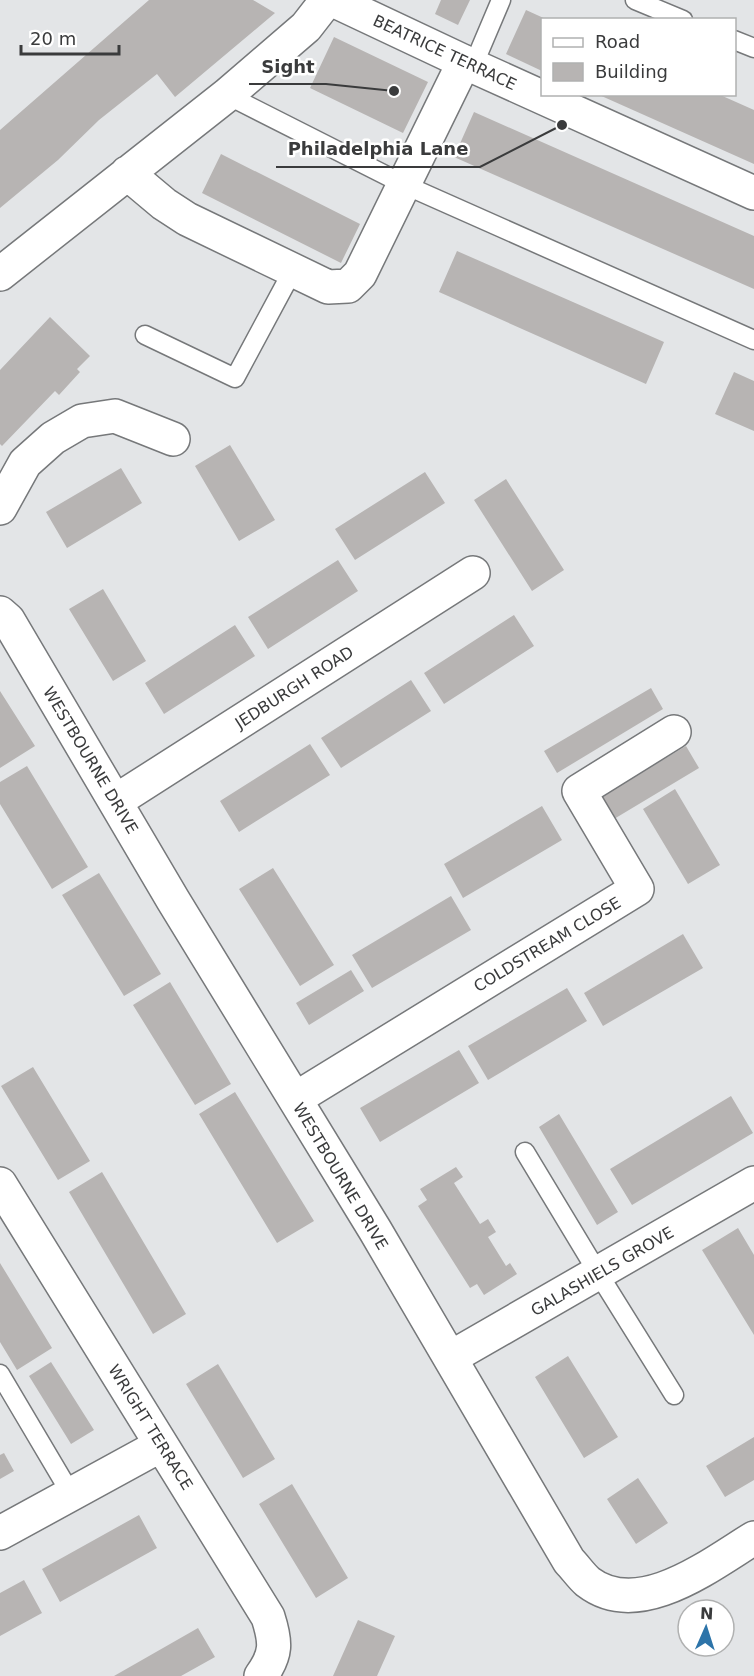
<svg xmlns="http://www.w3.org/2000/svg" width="754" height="1676" font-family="'DejaVu Sans',sans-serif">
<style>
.building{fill:#b7b4b3}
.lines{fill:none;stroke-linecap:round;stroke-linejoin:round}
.lane-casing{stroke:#76787a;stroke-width:21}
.street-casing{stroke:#76787a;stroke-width:36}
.primary-casing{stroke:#76787a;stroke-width:36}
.lane{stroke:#fff;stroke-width:18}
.street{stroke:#fff;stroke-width:33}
.primary{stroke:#fff;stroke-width:33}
.labels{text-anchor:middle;stroke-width:5;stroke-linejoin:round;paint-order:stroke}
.street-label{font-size:16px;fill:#3a3b3c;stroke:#fff}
.leader{fill:none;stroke:#3a3b3c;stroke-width:2}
.callout-dot{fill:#3a3b3c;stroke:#fff;stroke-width:2}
.callout-label{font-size:18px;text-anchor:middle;font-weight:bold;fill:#3a3b3c;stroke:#fff;stroke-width:5;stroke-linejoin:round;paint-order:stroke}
</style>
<rect width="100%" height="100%" fill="#e3e5e7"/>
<path class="building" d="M149 0H253L275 13 175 97 157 74 99 120 58 160 0 208V130Z
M441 0H470L458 25 435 14Z
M526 10 548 20H542V71L506 54Z
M334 37 428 82 403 133 310 88Z
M597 94H718L754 110V164Z
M474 112 754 236V289L454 157Z
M221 154 360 224 341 263 202 193Z
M457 251 664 342 646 384 439 292Z
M50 317 90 356 77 369 80 372 59 395 55 391 2 446 0 444V370Z
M734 372 754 381V431L715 414Z
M230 445 275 520 239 541 195 466Z
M121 468 142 503 67 548 46 512Z
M425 472 445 503 355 560 335 529Z
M506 479 564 570 532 591 474 500Z
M338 560 358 591 268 649 248 617Z
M103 589 146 661 113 681 69 609Z
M514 615 534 646 444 704 424 673Z
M235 625 255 656 164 714 145 683Z
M411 680 431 711 341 768 321 738Z
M651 688 663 709 557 773 544 751Z
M0 691 35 746 0 768Z
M310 744 330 775 239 832 220 801Z
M686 746 699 768 614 819 600 797Z
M27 766 88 867 52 889 0 804V782Z
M675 789 720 865 688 884 643 809Z
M542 806 562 840 463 898 444 864Z
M273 868 334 965 300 986 239 889Z
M99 873 161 974 124 996 62 895Z
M451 896 471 930 372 988 352 955Z
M683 934 703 968 603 1026 584 993Z
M351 970 364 991 309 1025 296 1003Z
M170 982 231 1084 195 1105 133 1005Z
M567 988 587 1021 488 1080 468 1046Z
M459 1050 479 1083 380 1142 360 1108Z
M33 1067 90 1161 58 1180 1 1086Z
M235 1092 314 1221 277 1243 199 1114Z
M731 1096 753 1133 632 1205 610 1169Z
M559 1114 618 1212 597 1225 539 1127Z
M456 1167 463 1177 454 1183 480 1224 488 1219 496 1232 488 1237 506 1266 510 1263 517 1274 484 1295 477 1284 470 1288 418 1206 427 1200 420 1189Z
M102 1172 186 1314 153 1334 69 1192Z
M738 1228 754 1255V1335L702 1250Z
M0 1263 52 1348 17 1370 0 1342Z
M568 1356 618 1437 584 1458 535 1377Z
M51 1362 94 1430 71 1444 29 1376Z
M218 1364 275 1459 243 1478 186 1384Z
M754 1437V1480L725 1497 706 1466Z
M4 1453 14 1471 0 1479V1455Z
M638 1478 668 1523 636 1544 607 1499Z
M292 1484 348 1578 316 1598 259 1504Z
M139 1515 157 1548 60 1602 42 1569Z
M24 1580 42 1613 0 1636V1593Z
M358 1620 395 1636 377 1676H333Z
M198 1628 215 1657 181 1676H114Z"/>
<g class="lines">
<defs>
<path id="lane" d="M635 0 683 20
M734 40 754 48
M473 66 501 0
M227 95 405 185 754 340
M145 335 235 378 293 270
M525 1152 598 1273 674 1395
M0 1374 71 1494"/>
<path id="street" d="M127 173 164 204 187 219 328 287 348 286 360 274 464 62
M0 274 227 95 306 27 327 0
M0 508 25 463 53 438 82 421 115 416 173 439
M0 613 8 620 173 900 375 1230 569 1561C575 1567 581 1576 588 1582 639 1621 710 1565 754 1538
M116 801 473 573
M295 1099 637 889 579 791 674 732
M0 1184 268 1617C276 1642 277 1654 261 1676
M450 1358 754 1183
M0 1533 161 1445"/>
<path id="primary" d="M333 0 473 66 754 193"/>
</defs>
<use href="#lane" class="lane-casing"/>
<use href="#street" class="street-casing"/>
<use href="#primary" class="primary-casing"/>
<use href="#lane" class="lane"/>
<use href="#street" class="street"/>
<use href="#primary" class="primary"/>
</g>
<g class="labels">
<g class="street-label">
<text transform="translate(445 52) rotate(25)" y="6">BEATRICE TERRACE</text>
<text transform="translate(294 687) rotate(-33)" y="6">JEDBURGH ROAD</text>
<text transform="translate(91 760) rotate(59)" y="6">WESTBOURNE DRIVE</text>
<text transform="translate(547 944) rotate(-31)" y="6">COLDSTREAM CLOSE</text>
<text transform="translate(341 1176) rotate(59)" y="6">WESTBOURNE DRIVE</text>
<text transform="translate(602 1271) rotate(-30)" y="6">GALASHIELS GROVE</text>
<text transform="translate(151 1427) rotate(58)" y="6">WRIGHT TERRACE</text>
</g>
</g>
<path class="leader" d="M394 91L326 84H249M562 125L480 167H276"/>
<g class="callout-dot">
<circle cx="394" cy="91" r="6"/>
<circle cx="562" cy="125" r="6"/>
</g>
<g class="callout-label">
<text x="288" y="73">Sight</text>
<text x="378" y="155">Philadelphia Lane</text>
</g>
<rect x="541" y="18" width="195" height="78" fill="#ffffff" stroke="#b0b1b1" stroke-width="1.5"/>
<rect x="553" y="38" width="30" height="9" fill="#ffffff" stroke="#b0b1b1" stroke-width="1.5"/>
<text x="595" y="48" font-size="18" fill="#3a3b3c">Road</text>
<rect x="553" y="63" width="30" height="18" fill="#b7b4b3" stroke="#b0b1b1" stroke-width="1.5"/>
<text x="595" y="78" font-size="18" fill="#3a3b3c">Building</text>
<g transform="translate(706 1628) rotate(3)"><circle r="28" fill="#ffffff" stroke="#b0b1b1" stroke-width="1.5"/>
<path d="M0-4.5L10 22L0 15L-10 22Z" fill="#2d74a9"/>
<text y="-9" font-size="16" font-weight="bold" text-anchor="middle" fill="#3a3b3c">N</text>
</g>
<path d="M21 45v9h98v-9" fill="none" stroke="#3a3b3c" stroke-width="3"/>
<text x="30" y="45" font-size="18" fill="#3a3b3c" stroke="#ffffff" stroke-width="4.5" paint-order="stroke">20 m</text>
</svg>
